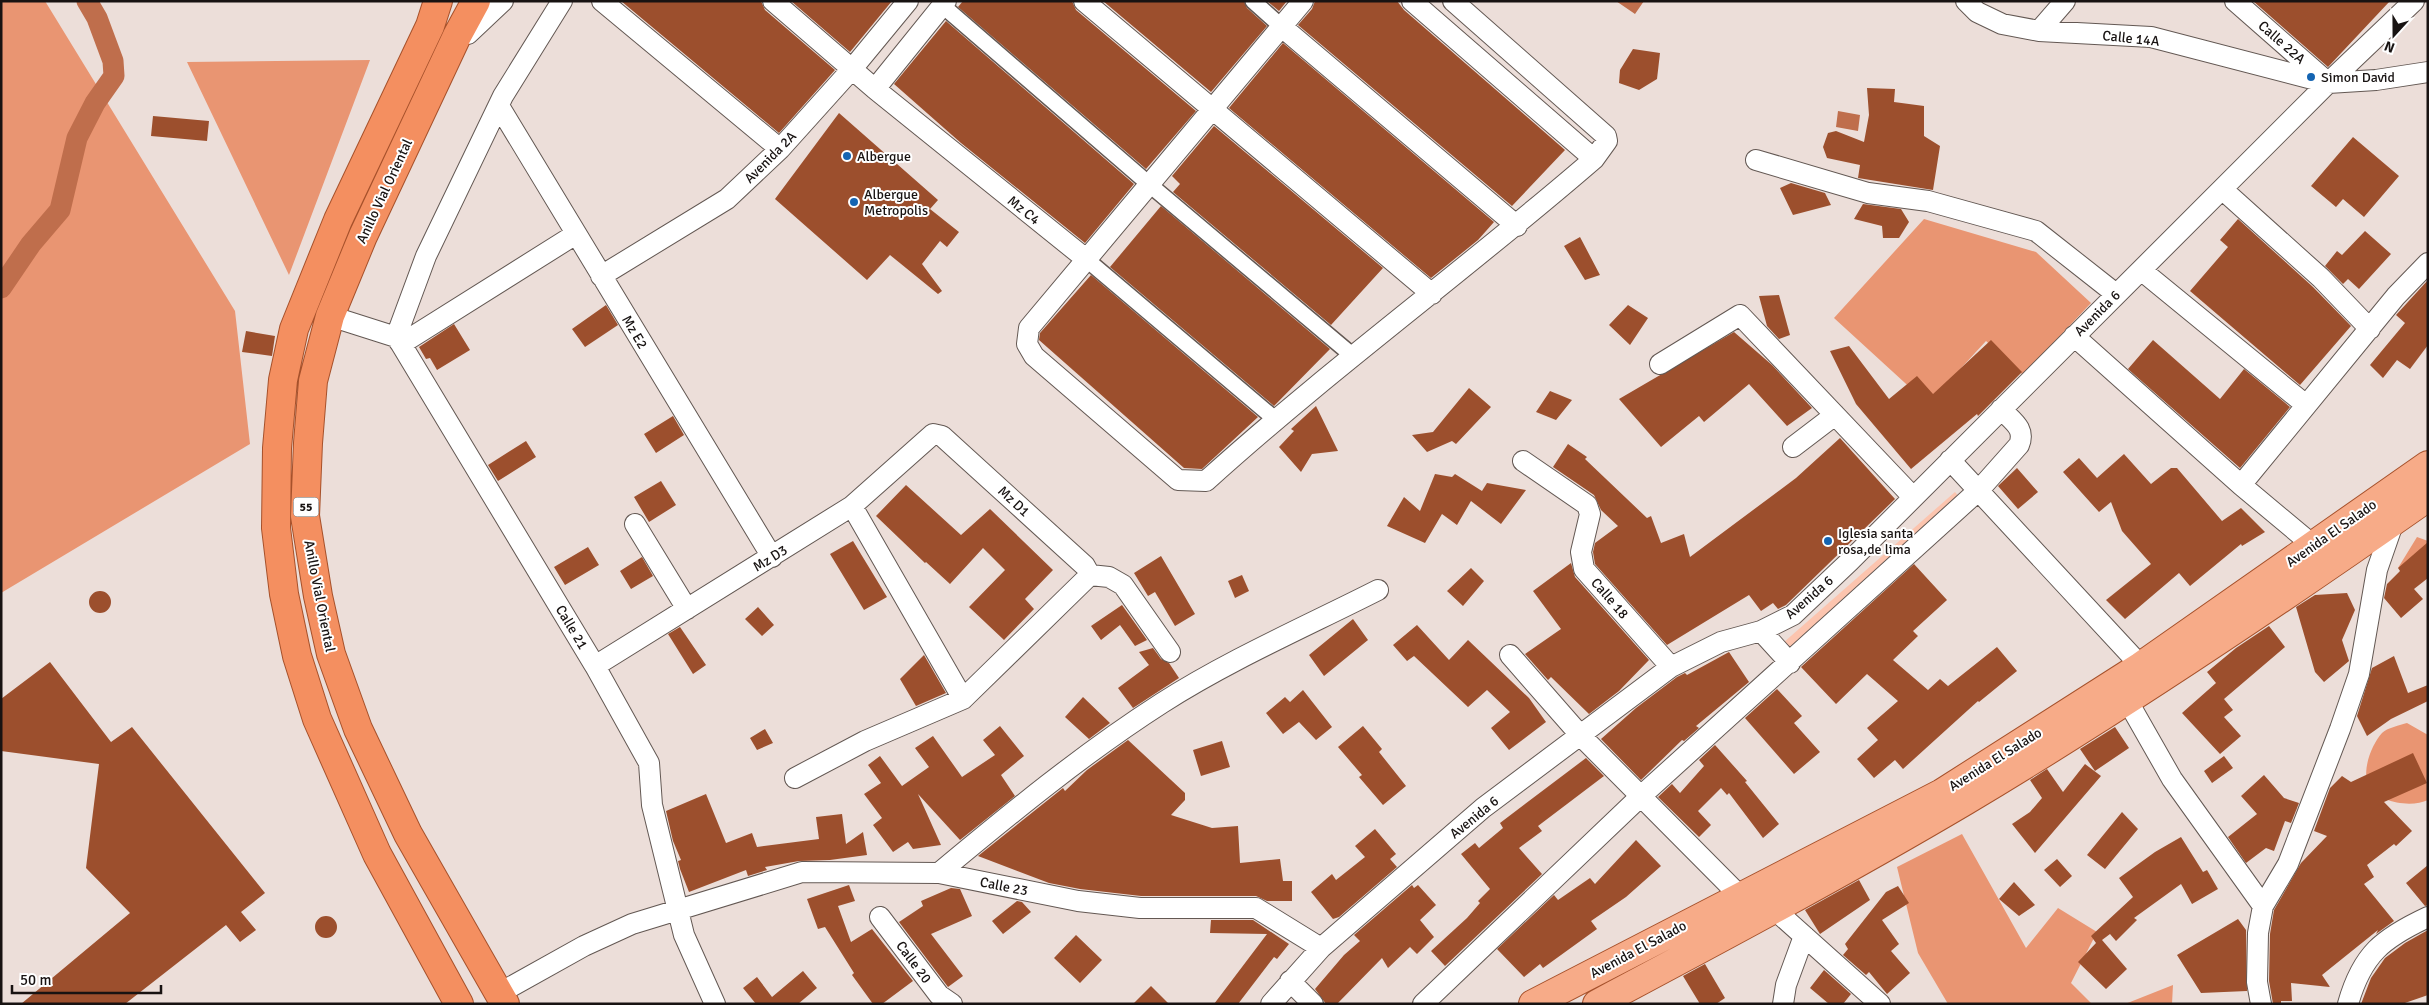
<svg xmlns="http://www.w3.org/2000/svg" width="2429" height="1005" font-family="Signika,sans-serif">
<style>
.green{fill:#fcc4ae}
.forest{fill:#e99572}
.water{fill:#bf6e4c}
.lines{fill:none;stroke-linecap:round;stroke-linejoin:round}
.canal{stroke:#bf6e4c;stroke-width:21}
.building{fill:#9c4f2d}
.pedestrian-casing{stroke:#635853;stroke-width:18}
.minor-casing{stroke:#635853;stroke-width:22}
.primary-casing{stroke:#a6512b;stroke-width:30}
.trunk-casing{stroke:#a6512b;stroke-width:30}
.pedestrian{stroke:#fff;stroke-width:15}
.minor{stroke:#fff;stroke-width:20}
.primary{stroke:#f7ab88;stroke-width:28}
.trunk{stroke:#f48f60;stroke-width:28}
.poi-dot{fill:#1464b2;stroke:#fff;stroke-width:2}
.labels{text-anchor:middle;stroke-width:4;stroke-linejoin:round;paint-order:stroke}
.shield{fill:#fff;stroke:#5d5a59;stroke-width:1}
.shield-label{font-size:12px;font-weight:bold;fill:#181312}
.street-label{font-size:14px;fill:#181312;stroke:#fff}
.poi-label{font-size:14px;fill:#181312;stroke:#fff;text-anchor:start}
</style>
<rect width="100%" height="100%" fill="#ecded9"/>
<path class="green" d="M1955 492 1963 502 1792 652 1783 643Z"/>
<path class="forest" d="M1 1H45L235 311 250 444 1 593Z
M370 60 289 275 187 62Z
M1924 219 2036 252 2091 303 2023 375 1986 341 1928 404 1834 318Z
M2417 537 2428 541V566L2398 568Z
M2407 723 2428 735V800C2411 808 2378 803 2368 784 2362 769 2372 744 2382 733 2387 728 2400 725 2407 723Z
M1962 834 2026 948 2058 908 2097 932 2071 983 2092 1004H1948L1918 953 1897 867Z
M2173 985 2172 1004H2125Z"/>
<path class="water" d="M1616 1H1644L1635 14Z
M1838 111 1860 115 1858 131 1836 127Z"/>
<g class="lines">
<path class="canal" d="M1 288 31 244 60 210 77 138 95 103 114 76 113 61 97 18 87 1"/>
</g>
<path class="building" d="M621 1H761L765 10 835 70 779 133Z
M791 1H892L850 52Z
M963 1H1072L1076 10 1196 111 1146 169 958 7Z
M1103 1H1244L1247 8 1267 26 1211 92Z
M1267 1H1287L1279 11Z
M1315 1H1397L1404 10 1565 150 1512 206 1298 25 1312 9Z
M2253 1H2390L2328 67Z
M946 21 1134 184 1085 243 961 143 894 84Z
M1283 43 1494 222 1478 240 1431 278 1229 108Z
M1633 49 1660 53 1657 79 1639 90 1619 83 1620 70Z
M1867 88 1895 89 1894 102 1924 106V136L1940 146 1933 190 1858 178 1860 165 1827 158 1823 147 1828 133 1836 131 1864 142 1869 115Z
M839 113 938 200 930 209 959 232 947 247 940 241 922 264 942 291 938 294 890 255 867 280 775 199Z
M153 116 209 121 207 141 151 136Z
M1214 126 1383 268 1331 325 1173 192 1180 184 1172 176Z
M2353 137 2399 176 2364 217 2343 199 2336 207 2311 186Z
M1791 183 1825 193 1831 205 1793 215 1780 188Z
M1863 204 1901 209 1909 222 1899 238H1883L1882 226 1854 219Z
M1161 206 1330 349 1274 406 1110 267Z
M2238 219 2313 287 2351 326 2300 385 2190 291 2228 247 2220 240Z
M2365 231 2391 254 2359 289 2348 279 2343 284 2325 266 2337 251 2342 255Z
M1580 237 1600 275 1585 280 1564 246Z
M1091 275 1258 417 1202 469 1184 468 1039 340 1040 333Z
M2428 280V345L2410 369 2397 360 2383 378 2370 365 2405 323 2396 315Z
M1779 295 1790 335 1779 339 1767 326 1759 296Z
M606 305 618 325 585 347 572 329Z
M1628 305 1648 318 1630 345 1609 325Z
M454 324 470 350 437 370 430 358 426 359 419 347Z
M246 331 275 336 272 356 242 352Z
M1734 332 1772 365 1812 408 1787 426 1749 384 1704 422 1699 416 1661 447 1619 399Z
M1991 340 2022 372 1978 416 1977 414 1911 469 1856 404 1830 351 1849 346 1889 399 1917 376 1933 394Z
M2153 340 2220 399 2244 369 2290 407 2240 468 2128 369Z
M1469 388 1491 407 1456 444 1452 441 1427 452 1412 435 1433 432Z
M1550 391 1572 400 1556 420 1536 412Z
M1316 406 1338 451 1312 454 1301 472 1279 447 1294 431 1291 429Z
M673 416 684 435 656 453 644 434Z
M1840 438 1895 499 1786 605 1778 609 1773 603 1761 611 1749 595 1667 645 1595 564 1593 552 1595 543 1618 526 1601 510 1594 495 1553 467 1568 444 1587 457 1585 459 1647 518 1651 516 1661 543 1684 534 1690 557 1796 478Z
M526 441 536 457 498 481 488 465Z
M2124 454 2151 484 2171 468H2177L2222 521 2241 508 2265 532 2242 546 2241 544 2190 586 2179 573 2125 619 2106 600 2151 564 2122 531 2111 502 2099 512 2063 472 2079 458 2097 478Z
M2017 468 2038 492 2018 509 1998 486Z
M1435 474 1452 477 1455 474 1482 491 1487 483 1526 490 1501 524 1471 501 1457 525 1442 514 1425 543 1387 526 1404 497 1420 511Z
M661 481 676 505 649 522 634 497Z
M906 485 961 535 990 509 1053 570 1025 599 1034 609 1004 640 969 607 1005 570 983 548 950 584 926 562 925 563 876 516Z
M853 541 887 597 864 610 830 554Z
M2428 542V578L2414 589 2423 599 2401 618 2384 598 2387 584 2400 571 2398 568Z
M588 547 599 565 565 585 554 567Z
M1161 556 1195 614 1175 626 1155 592 1148 596 1134 573Z
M642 557 653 576 631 589 620 571Z
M1571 563 1575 577 1649 660 1619 691 1589 714 1551 677 1548 680 1525 654 1561 629 1533 591Z
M1914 564 1947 600 1913 631 1918 636 1893 660 1928 690 1940 679 1948 686 1997 647 2017 671 1979 702 1978 701 1903 769 1895 760 1874 778 1857 759 1878 740 1867 728 1898 701 1867 674 1836 704 1801 667Z
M1471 568 1484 581 1463 606 1447 591Z
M1242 575 1249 591 1235 598 1228 581Z
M89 602a11 11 0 1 1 22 0a11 11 0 1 1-22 0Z
M2347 593 2355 610 2342 640 2349 661 2324 682 2315 672 2296 607 2315 595Z
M1122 605 1147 640 1135 646 1120 625 1101 640 1091 626Z
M758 607 774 625 762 636 745 619Z
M1353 619 1368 640 1324 676 1309 655Z
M1417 625 1449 660 1468 640 1529 698 1546 722 1509 750 1491 728 1510 712 1487 690 1468 707 1414 656 1407 661 1393 645Z
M2269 626 2285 647 2224 699 2233 710 2224 717 2241 736 2220 754 2182 713 2216 683 2207 672 2236 648Z
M680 627 706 665 693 674 668 634Z
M1153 648 1161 659 1169 663 1179 678 1133 708 1118 688 1149 665 1139 652Z
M1729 652 1749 682 1696 726 1699 728 1684 741 1682 740 1641 780 1601 739 1636 708 1677 677 1685 673 1687 675Z
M924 655 946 693 916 706 900 679Z
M2394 656 2408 693 2428 685V701L2391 719 2367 736 2357 716 2372 668Z
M50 662 111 742 132 727 265 893 241 912 256 930 240 942 226 925 125 1004H21L130 913 86 868 99 764 1 751V699Z
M1777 689 1802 716 1794 723 1820 752 1794 774 1745 718Z
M1303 690 1332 727 1316 740 1299 722 1283 734 1266 713 1285 697 1290 702Z
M1083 697 1110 723 1089 739 1065 717Z
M1000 726 1024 756 1001 775 1015 796 960 840 918 794 941 845 913 849 908 842 893 852 873 825 882 818 864 794 881 783 868 765 880 756 902 786 929 767 915 748 933 736 962 777 995 755 983 740Z
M1363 726 1382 749 1379 752 1406 786 1383 805 1359 777 1362 775 1338 747Z
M2115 727 2129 748 2095 771 2080 749Z
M765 729 773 743 757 750 750 738Z
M1128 740 1185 793V800L1171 815 1212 828 1238 826 1240 863 1280 859 1283 881H1292V901H1267L1256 896H1141L1080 889 1049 883 978 856 1063 788 1065 791 1087 770Z
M1222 741 1230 767 1201 776 1193 750Z
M1715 745 1747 781 1745 782 1779 824 1763 838 1729 793 1727 795 1721 788 1698 811 1711 825 1699 837 1658 797 1672 784 1680 793 1704 766 1699 760Z
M2413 753 2427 783 2384 802 2412 831 2396 846 2394 844 2367 865 2374 877 2364 884 2394 921 2376 934 2378 930 2322 975 2330 987 2291 983 2292 1001H2281V1004H2273L2269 981 2270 934 2274 910 2301 863 2327 836 2314 831 2330 788 2342 776 2351 782Z
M2224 756 2233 768 2212 783 2204 771Z
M1586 758 1604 776 1538 826 1542 831 1519 848 1542 874 1445 966 1431 951 1467 918 1480 903 1478 901 1490 889 1461 854 1475 843 1479 848 1503 828 1500 823Z
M2085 764 2101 776 2035 853 2012 824 2030 812 2042 798 2030 780 2047 769 2063 792Z
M2264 775 2284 798 2299 803 2291 823 2285 821 2274 851 2266 848 2246 863 2228 837 2257 814 2241 796Z
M706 794 726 843 752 833 757 847 819 839 816 817 842 814 846 844 863 832 867 855 830 860 799 861 765 867 767 870 748 876 746 870 689 892 680 869 678 861 681 860 673 841 666 811Z
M2122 812 2138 829 2105 869 2087 855Z
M1375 829 1396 854 1390 859 1397 867 1339 917 1333 919 1311 892 1332 874 1336 880 1365 857 1355 846Z
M2181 837 2203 872 2207 870 2218 889 2192 904 2181 884 2134 918 2137 920 2116 941 2110 934 2102 940 2127 969 2106 989 2078 962 2096 943 2091 936 2133 897 2119 878 2155 852Z
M1636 840 1661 866 1626 897 1591 921 1597 929 1543 968 1540 964 1524 977 1497 949 1554 895 1558 900 1590 878 1595 884Z
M2057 859 2072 876 2060 887 2044 870Z
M2428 865V905L2425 906 2406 883Z
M1859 880 1870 900 1820 934 1805 910Z
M2014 882 2035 905 2019 916 1999 899Z
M849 885 855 901 838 906 851 942 872 929 913 981 882 1004H873L852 975 854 973 825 927 818 929 807 899Z
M1412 885 1414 888 1418 885 1436 905 1420 920 1434 937 1417 954 1410 947 1388 968 1382 958 1337 1004H1326L1315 989 1344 955 1360 941 1354 935Z
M1898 886 1909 903 1882 920 1899 944 1891 951 1910 973 1887 994 1869 972 1866 975 1843 955 1848 949 1845 944 1886 892Z
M951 888 960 889 972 916 931 934 963 976 948 987 899 922 923 906 921 901Z
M1017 901 1022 902 1031 912 1003 934 992 921Z
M315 927a11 11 0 1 1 22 0a11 11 0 1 1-22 0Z
M2238 919 2246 930 2247 991 2201 993 2177 955Z
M1211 920H1253L1289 944 1277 959 1274 957 1238 1004H1214L1267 934 1210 933Z
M2428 930V995L2402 1004H2361L2371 978 2385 958 2405 943Z
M1076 935 1102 960 1080 983 1054 958Z
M1705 964 1725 998 1716 1004H1700L1683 976Z
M1824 970 1851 994 1843 1004H1829L1810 988Z
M803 971 817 988 798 1004H756L743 988 757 977 772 997Z
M1151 986 1169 1004H1133Z"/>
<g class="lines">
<defs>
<path id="pedestrian" d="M1253 1 1282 27
M943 6 1150 185 1353 356
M1086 259 1275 419"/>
<path id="minor" d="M602 1 780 149
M773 1 875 89 1086 259
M1084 1 1432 294
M1303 1 1029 328 1027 344 1034 356 1178 480 1206 481C1331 368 1467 269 1594 159L1607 141 1606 136 1453 1
M1412 1 1594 159
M1966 1 1977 12 2002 24 2039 31 2151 37 2328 83 2376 80 2428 72
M2235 1 2325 80
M1282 27 1517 226
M2039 31 2065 1
M457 36 468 34 503 1
M875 89 946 1
M499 106 772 557
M1756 160 1868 193 1928 201 2036 231 2116 294
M2222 189 2321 278 2370 329
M2141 270 2306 405
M601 276 727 199 780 149 852 69 908 1
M330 316 396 337 401 344 595 666 649 763 652 805 684 935 715 1004
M2074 336 2241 485 2314 546
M396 337 426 256 503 96 562 1
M401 344 576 234
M1660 364 1740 315 1913 497
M1793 447 1835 415
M1950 460 2141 666
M1523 461 1587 505 1590 514 1581 552 1584 569 1671 667
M2241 485 2396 296 2428 263
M852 506 963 699
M635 524 687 609
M1090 575 1109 577 1123 585 1170 652
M1761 631 1790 663
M1510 655 1581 736 1740 896
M595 666 852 506 933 434 942 436 1085 566 1090 575
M2127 700 2172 779 2263 906
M795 778 865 741 963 699 1090 575
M939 873C1011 813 1084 753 1162 703 1229 660 1307 626 1378 590
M1775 910 1880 1004
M880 917 939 995 952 1004
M1290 981 1313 1004
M498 994 584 946 632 924 802 872 939 873 1078 901 1140 908H1256L1321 948
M1271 1004 1321 948 1483 808 1671 667 1721 642 1761 631 1793 615 1850 561 2328 83 2414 1
M1423 1004 1641 796 1979 490 2019 445C2026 428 2012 421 2001 409
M1783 1004 1786 985 1804 936
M2261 1004 2257 982 2258 933 2263 906 2288 864 2340 729 2359 674 2377 570 2394 521
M2348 1004C2362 954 2383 938 2428 917"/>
<path id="primary" d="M1533 1004 1942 793 2141 666 2428 465
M1597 1004C1721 938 1845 872 1965 801 2124 706 2277 603 2428 497"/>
<path id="trunk" d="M438 1 430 26 338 220 294 329 283 380 277 448 276 528 284 594 297 656 317 719 377 854 459 1004
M476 1 457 36 363 236 330 316 313 381 308 443 305 516 318 596 331 654 358 729 408 834 505 1004"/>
</defs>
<use href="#pedestrian" class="pedestrian-casing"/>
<use href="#minor" class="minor-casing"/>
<use href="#primary" class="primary-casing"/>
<use href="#trunk" class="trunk-casing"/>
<use href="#pedestrian" class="pedestrian"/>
<use href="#minor" class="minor"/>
<use href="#primary" class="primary"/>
<use href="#trunk" class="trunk"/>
</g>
<g class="poi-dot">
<circle cx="2311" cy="77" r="5"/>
<circle cx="847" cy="156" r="5"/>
<circle cx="854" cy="202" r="5"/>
<circle cx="1828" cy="541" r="5"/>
</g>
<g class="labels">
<rect class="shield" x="293.5" y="497.5" width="25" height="19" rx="4"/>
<g class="shield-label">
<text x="306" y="511">55</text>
</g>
<g class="street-label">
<text transform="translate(2131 38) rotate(6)" y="5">Calle 14A</text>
<text transform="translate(2282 42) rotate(41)" y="5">Calle 22A</text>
<text transform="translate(770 157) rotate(-45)" y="5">Avenida 2A</text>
<text transform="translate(384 191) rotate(-65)" y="5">Anillo Vial Oriental</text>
<text transform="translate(1024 210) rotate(39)" y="5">Mz C4</text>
<text transform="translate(2097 313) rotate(-45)" y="5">Avenida 6</text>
<text transform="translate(635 332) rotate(59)" y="5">Mz E2</text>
<text transform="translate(1014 501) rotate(43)" y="5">Mz D1</text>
<text transform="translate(2331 533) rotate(-35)" y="5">Avenida El Salado</text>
<text transform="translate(770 558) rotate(-32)" y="5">Mz D3</text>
<text transform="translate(320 596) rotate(79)" y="5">Anillo Vial Oriental</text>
<text transform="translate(1809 597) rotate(-41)" y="5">Avenida 6</text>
<text transform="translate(1610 598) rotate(49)" y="5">Calle 18</text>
<text transform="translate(572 627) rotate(59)" y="5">Calle 21</text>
<text transform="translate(1995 759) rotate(-32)" y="5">Avenida El Salado</text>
<text transform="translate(1474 817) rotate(-39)" y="5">Avenida 6</text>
<text transform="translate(1004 886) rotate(11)" y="5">Calle 23</text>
<text transform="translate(1638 949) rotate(-28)" y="5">Avenida El Salado</text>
<text transform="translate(914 962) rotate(53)" y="5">Calle 20</text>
</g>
<g class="poi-label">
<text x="2321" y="82">Simon David</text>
<text x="857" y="161">Albergue</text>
<text x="864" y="199">Albergue<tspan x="864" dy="16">Metropolis</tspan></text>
<text x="1838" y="538">Iglesia santa<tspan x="1838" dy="16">rosa,de lima</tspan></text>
</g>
</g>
<rect width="2429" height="1005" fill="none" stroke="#181312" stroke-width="5"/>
<g transform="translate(2394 35) rotate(201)" stroke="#ffffff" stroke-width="4" paint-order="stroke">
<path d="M0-4L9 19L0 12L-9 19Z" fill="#181312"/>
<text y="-8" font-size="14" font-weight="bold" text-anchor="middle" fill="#181312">N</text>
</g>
<path d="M12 985v8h149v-8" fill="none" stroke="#181312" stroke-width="2.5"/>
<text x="20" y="985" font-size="15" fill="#181312" stroke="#ffffff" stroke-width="4" paint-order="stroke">50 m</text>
</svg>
